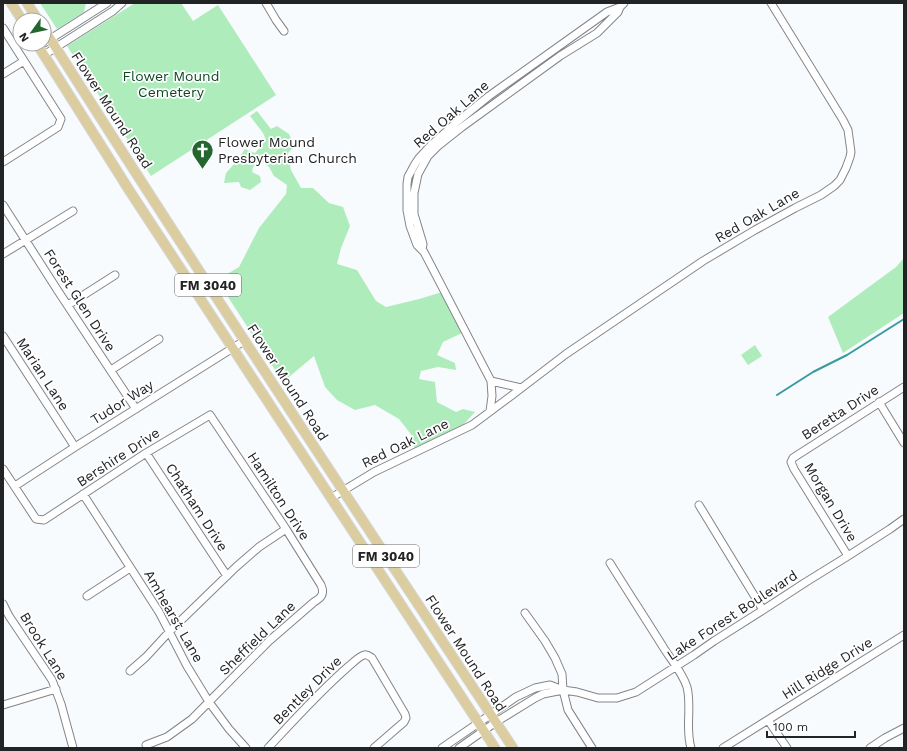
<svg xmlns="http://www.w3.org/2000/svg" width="907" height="751" font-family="'Work Sans',sans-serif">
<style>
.green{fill:#afecbc}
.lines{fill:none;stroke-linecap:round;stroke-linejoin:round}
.stream{stroke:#379ba0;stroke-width:2}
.minor-casing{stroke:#81858a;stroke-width:9}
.major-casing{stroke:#d7d7d8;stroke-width:11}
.minor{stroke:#fff;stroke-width:7}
.major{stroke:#dbcda0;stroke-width:9}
.labels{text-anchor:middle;stroke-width:3.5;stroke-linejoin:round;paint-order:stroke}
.shield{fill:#fff;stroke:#646566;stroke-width:1}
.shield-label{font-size:13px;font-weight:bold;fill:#222325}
.park-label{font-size:14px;fill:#0a4822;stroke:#fff}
.street-label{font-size:14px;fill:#222325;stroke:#fff}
.poi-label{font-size:14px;fill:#222325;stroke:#fff;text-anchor:start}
</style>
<rect width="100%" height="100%" fill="#f8fbfe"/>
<path class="green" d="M40 3H86L84 12 57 29Z
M135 3H181L193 21 218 5 276 95 151 176 67 46Z
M257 111 271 129 277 126 289 134 295 146 288 153 291 170 301 188H313L329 203 343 207 350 226 341 248 337 264 357 270 376 301 386 307 419 299 442 292 462 333 443 342 437 355 455 363 456 370 438 367 421 371 419 379 435 382 437 402 456 412 463 409 475 412 463 425 414 448 413 437 399 419 375 405 355 410 337 400 325 387 314 356 283 382 217 280 239 267 259 228 286 194 287 185 274 176 269 167 262 161 253 167 252 172 260 176 261 182 250 190 241 187 239 182 224 183 226 173 234 164 245 149 255 153 266 140 263 133 250 116Z
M904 258V313L843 353 828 317 896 267Z
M755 345 762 356 748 365 741 355Z"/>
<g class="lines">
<path class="stream" d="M777 395 813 372 847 355 904 319"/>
<defs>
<path id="minor" d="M266 3 276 20 284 31
M3 28 61 119 58 127 3 162
M44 43 107 3
M44 55 113 11 122 3
M3 74 24 61
M3 205 58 291 136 409
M422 250 423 244 414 214V193L418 174 428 156 438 146 462 127 560 56 597 33 618 12 620 7 624 3
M3 254 73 211
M68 305 115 275
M3 336 75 447
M111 370 159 339
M491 381 521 388
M879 402 904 443
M490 411 492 396 491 381 424 252 417 245 410 226 407 210V184L408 177 415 164 419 158 431 145 458 121 489 96 607 12 620 7
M146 453 227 576
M3 469 36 519 44 520 146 453 210 415 286 529 321 585C325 594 321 598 314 602L269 641 192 719 167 737 146 745
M15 486 75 447 244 341
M83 494 159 612 187 666 209 702 229 729 246 748
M331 498 374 472 472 425 511 396 566 354 703 261 755 230 795 208 821 195 834 186 840 180 846 168 850 157 851 152 848 130 843 120 771 3
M699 505 763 610
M848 556 794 469 791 462 793 458 796 456 904 387
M610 563C628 592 647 621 665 650 673 662 683 674 687 687 692 707 685 728 691 748
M87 596 130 568
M3 604 9 616 52 680 61 704 73 748
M525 613 545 641 555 658 562 674 563 690 568 710 592 748
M130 671 146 657 169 632 236 567 259 547 286 529
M3 705 56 689
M768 720 787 748
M268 748C294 720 320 691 349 666 353 663 358 657 364 655 367 654 369 656 372 658L405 714 406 718 404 722 374 748
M442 748 516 697 535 688 550 685 563 690 577 692 598 698H617L636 692 694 655 714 641 763 610 806 582 848 556 890 529 904 519
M459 748 496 722 535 698 543 694 563 690
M723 748 904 635
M870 748 885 738 904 728"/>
<path id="major" d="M11 3 22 20
M27 3 38 20
M44 29C197 271 355 509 513 748
M37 44 129 190 495 748"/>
</defs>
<use href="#minor" class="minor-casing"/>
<use href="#major" class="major-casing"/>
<use href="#minor" class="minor"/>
<use href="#major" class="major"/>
</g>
<defs>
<symbol id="church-pin" viewBox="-11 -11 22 30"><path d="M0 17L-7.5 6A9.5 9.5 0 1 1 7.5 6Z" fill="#24662f" stroke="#fff"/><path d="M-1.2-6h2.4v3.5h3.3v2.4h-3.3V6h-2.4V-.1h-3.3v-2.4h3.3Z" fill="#fff"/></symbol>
</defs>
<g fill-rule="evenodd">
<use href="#church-pin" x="190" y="138" width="25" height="34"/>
</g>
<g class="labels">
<g class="shield">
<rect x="175" y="274" width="66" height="22" rx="3"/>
<rect x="353" y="545" width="66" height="22" rx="3"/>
</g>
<g class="shield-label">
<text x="208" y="290">FM 3040</text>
<text x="386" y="561">FM 3040</text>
</g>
<g class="park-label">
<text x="171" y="81">Flower Mound<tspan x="171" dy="16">Cemetery</tspan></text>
</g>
<g class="street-label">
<text transform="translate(112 110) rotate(57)" y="5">Flower Mound Road</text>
<text transform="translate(451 114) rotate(-41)" y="5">Red Oak Lane</text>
<text transform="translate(757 215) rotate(-30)" y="5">Red Oak Lane</text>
<text transform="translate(80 300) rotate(57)" y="5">Forest Glen Drive</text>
<text transform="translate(43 374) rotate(57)" y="5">Marian Lane</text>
<text transform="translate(288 382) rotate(57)" y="5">Flower Mound Road</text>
<text transform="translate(122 402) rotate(-32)" y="5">Tudor Way</text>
<text transform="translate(840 412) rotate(-33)" y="5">Beretta Drive</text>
<text transform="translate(405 443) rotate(-26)" y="5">Red Oak Lane</text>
<text transform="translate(118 457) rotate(-33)" y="5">Bershire Drive</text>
<text transform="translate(279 496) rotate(57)" y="5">Hamilton Drive</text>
<text transform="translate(831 502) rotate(59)" y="5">Morgan Drive</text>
<text transform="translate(197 507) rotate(57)" y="5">Chatham Drive</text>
<text transform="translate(732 615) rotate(-33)" y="5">Lake Forest Boulevard</text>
<text transform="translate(174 616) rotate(60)" y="5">Amhearst Lane</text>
<text transform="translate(257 638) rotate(-44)" y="5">Sheffield Lane</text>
<text transform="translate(44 646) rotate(58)" y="5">Brook Lane</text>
<text transform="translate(466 653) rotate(57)" y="5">Flower Mound Road</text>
<text transform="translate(827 668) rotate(-32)" y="5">Hill Ridge Drive</text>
<text transform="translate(307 690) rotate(-45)" y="5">Bentley Drive</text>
</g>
<g class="poi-label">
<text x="218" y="147">Flower Mound<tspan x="218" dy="16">Presbyterian Church</tspan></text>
</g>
</g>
<rect width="907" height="751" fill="none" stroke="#222325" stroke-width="8"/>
<g transform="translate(32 32) rotate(237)"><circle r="19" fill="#ffffff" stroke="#a7a7a8"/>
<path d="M0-3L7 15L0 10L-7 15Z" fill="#24662f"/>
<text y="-6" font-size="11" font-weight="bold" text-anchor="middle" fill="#222325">N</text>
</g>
<path d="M767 731v6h88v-6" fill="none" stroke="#222325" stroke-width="2"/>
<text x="773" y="731" font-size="12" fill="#222325" stroke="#ffffff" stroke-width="3" paint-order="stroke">100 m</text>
</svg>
